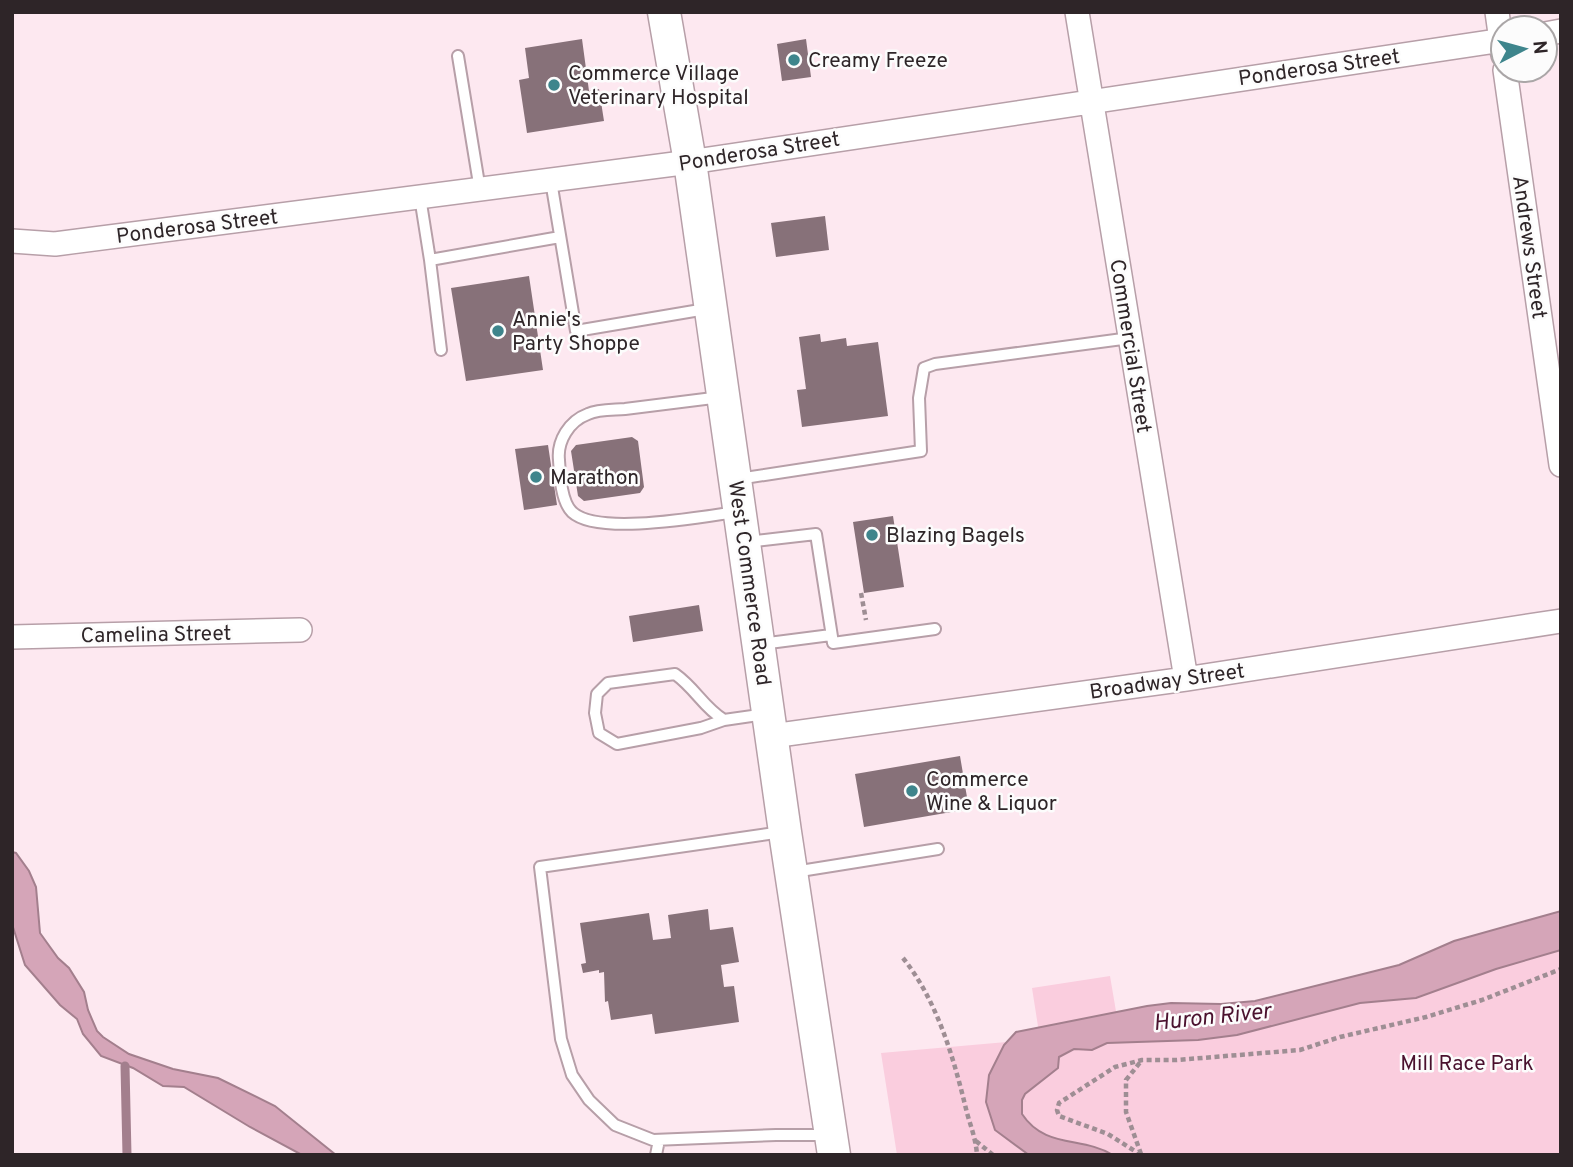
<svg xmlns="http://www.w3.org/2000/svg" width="1573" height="1167" font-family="Overpass,sans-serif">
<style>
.green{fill:#facdde}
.water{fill:#d5a5b8;stroke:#a37f8d;stroke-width:2}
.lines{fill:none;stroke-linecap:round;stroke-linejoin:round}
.stream{stroke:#a37f8d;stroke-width:9}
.building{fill:#877179}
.lane-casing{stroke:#b79fa8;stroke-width:14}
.street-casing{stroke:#b79fa8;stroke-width:26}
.secondary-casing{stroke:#b79fa8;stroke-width:35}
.path{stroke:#9e8e94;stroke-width:4.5;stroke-dasharray:5 3.5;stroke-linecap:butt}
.lane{stroke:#fff;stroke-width:10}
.street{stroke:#fff;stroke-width:23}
.secondary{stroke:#fff;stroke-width:32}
.poi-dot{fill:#3e858c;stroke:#fcfcfc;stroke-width:2.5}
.labels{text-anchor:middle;stroke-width:5;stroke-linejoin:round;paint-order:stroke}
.poi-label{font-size:21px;fill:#2e2528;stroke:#fcfcfc;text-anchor:start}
.street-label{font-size:21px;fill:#2e2528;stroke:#fcfcfc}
.park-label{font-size:21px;fill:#4a112e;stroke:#fcfcfc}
.water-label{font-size:23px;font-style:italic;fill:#4b122f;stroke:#fcfcfc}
</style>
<rect width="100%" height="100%" fill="#fde8f0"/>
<path class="green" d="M1561 935V1155H897L881 1053 1040 1039 1032 988 1110 976 1119 1029 1241 1018Z"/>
<path class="water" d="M12 852 16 853 29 871 36 887 40 933 58 958 69 968 84 992 88 1010 97 1031 103 1037 129 1054 173 1069 218 1078 275 1106 336 1155H302L250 1127 184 1087 163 1086 133 1068 101 1056 83 1034 77 1019 60 1005 25 965 12 924Z
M1561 911V950L1496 969 1416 998 1360 1003 1237 1035 1198 1040 1107 1043 1092 1050 1074 1049 1059 1057 1058 1068 1025 1094 1022 1100V1114C1045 1149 1082 1136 1113 1155H1029L995 1130 986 1102 989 1075 1004 1045 1016 1032 1147 1006 1171 1003 1221 1004 1255 1001 1399 965 1454 941Z"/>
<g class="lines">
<path class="stream" d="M125 1066 127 1155"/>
</g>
<path class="building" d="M582 39 589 91 599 89 604 121 527 133 519 80 529 78 525 48Z
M806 39 811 77 782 81 777 44Z
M825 216 829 250 776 257 771 223Z
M529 276 543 370 466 381 451 288Z
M820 334 821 342 846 338 847 346 878 342 888 416 802 427 797 390 806 389 799 337Z
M632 437 638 441 644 487 640 493 584 501 578 496 571 451 576 445Z
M548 445 557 505 524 510 515 449Z
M893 516 904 587 864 593 853 522Z
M699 605 703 631 633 642 629 616Z
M960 756 969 809 864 827 855 774Z
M708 909 710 930 733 927 739 962 721 965 724 987 734 986 739 1022 655 1034 652 1014 611 1020 608 1001 605 1002 604 972 599 973V970L583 973 581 964 586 963 580 923 649 913 653 940 671 938 668 915Z"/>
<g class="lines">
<defs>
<path id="lane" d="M458 56 480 190
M551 181 576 331 706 309
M420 197 430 260 560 237
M430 260 441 350
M721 397C689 401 657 405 625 409 614 410 598 409 588 414 569 421 557 441 559 460 560 475 561 501 572 512 598 536 700 517 736 512
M738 479 921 451 919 398 924 368 935 364 1130 338
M747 542 816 534 833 643 935 629
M761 644 831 635
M724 720C703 707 696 689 675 674L608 683 597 694 595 713 599 733 617 744 701 728 724 720 766 714
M782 832 540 867 561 1039 572 1075 589 1100 615 1125 653 1140 776 1135H827
M794 872 938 849
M656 1155 659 1140"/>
<path id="street" d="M1077 12 1186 679
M1497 12 1503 55
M1545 34 1561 31
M1505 70 1561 465
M12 241 55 244 690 162 1503 40
M12 637 300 630
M772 736 1186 679 1561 621"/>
<path id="secondary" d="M664 12 690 162 785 832 834 1155"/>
</defs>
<use href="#lane" class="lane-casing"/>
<use href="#street" class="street-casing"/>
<use href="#secondary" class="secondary-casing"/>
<path class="path" d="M861 593 866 620
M903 958C938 1002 954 1059 967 1113 971 1127 976 1140 977 1155
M976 1141 993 1155
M1141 1154 1126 1112V1080L1142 1060
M1141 1155 1108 1134 1059 1116 1057 1110 1059 1103 1115 1067 1142 1060H1177L1300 1050 1340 1037 1426 1017 1482 1000 1561 969"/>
<use href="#lane" class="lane"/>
<use href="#street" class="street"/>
<use href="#secondary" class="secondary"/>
</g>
<g class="poi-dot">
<circle cx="794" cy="60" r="7"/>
<circle cx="554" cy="85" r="7"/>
<circle cx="498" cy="331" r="7"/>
<circle cx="536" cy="477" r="7"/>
<circle cx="872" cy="535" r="7"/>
<circle cx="912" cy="791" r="7"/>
</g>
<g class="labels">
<g class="poi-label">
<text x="808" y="67">Creamy Freeze</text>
<text x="568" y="80">Commerce Village<tspan x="568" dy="24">Veterinary Hospital</tspan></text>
<text x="512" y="326">Annie's<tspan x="512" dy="24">Party Shoppe</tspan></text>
<text x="550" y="484">Marathon</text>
<text x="886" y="542">Blazing Bagels</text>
<text x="926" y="786">Commerce<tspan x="926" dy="24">Wine &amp; Liquor</tspan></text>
</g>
<g class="street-label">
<text transform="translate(1319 67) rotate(-8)" y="7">Ponderosa Street</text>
<text transform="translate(759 151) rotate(-9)" y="7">Ponderosa Street</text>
<text transform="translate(197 226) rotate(-7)" y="7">Ponderosa Street</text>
<text transform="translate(1530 247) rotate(82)" y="7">Andrews Street</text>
<text transform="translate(1131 346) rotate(81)" y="7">Commercial Street</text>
<text transform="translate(750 583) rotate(82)" y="7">West Commerce Road</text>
<text transform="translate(156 634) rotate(-1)" y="7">Camelina Street</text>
<text transform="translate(1167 681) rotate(-8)" y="7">Broadway Street</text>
</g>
<g class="park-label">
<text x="1467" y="1070">Mill Race Park</text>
</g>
<g class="water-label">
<text transform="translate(1212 1016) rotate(-6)" y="8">Huron River</text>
</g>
</g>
<rect width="1573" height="1167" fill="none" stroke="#2e2528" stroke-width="28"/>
<g transform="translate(1524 49) rotate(84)"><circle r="33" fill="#fcfcfc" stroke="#aaa6a7" stroke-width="2"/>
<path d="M0-5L12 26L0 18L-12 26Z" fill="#3e858c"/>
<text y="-10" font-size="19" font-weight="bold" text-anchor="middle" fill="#2e2528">N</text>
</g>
</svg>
